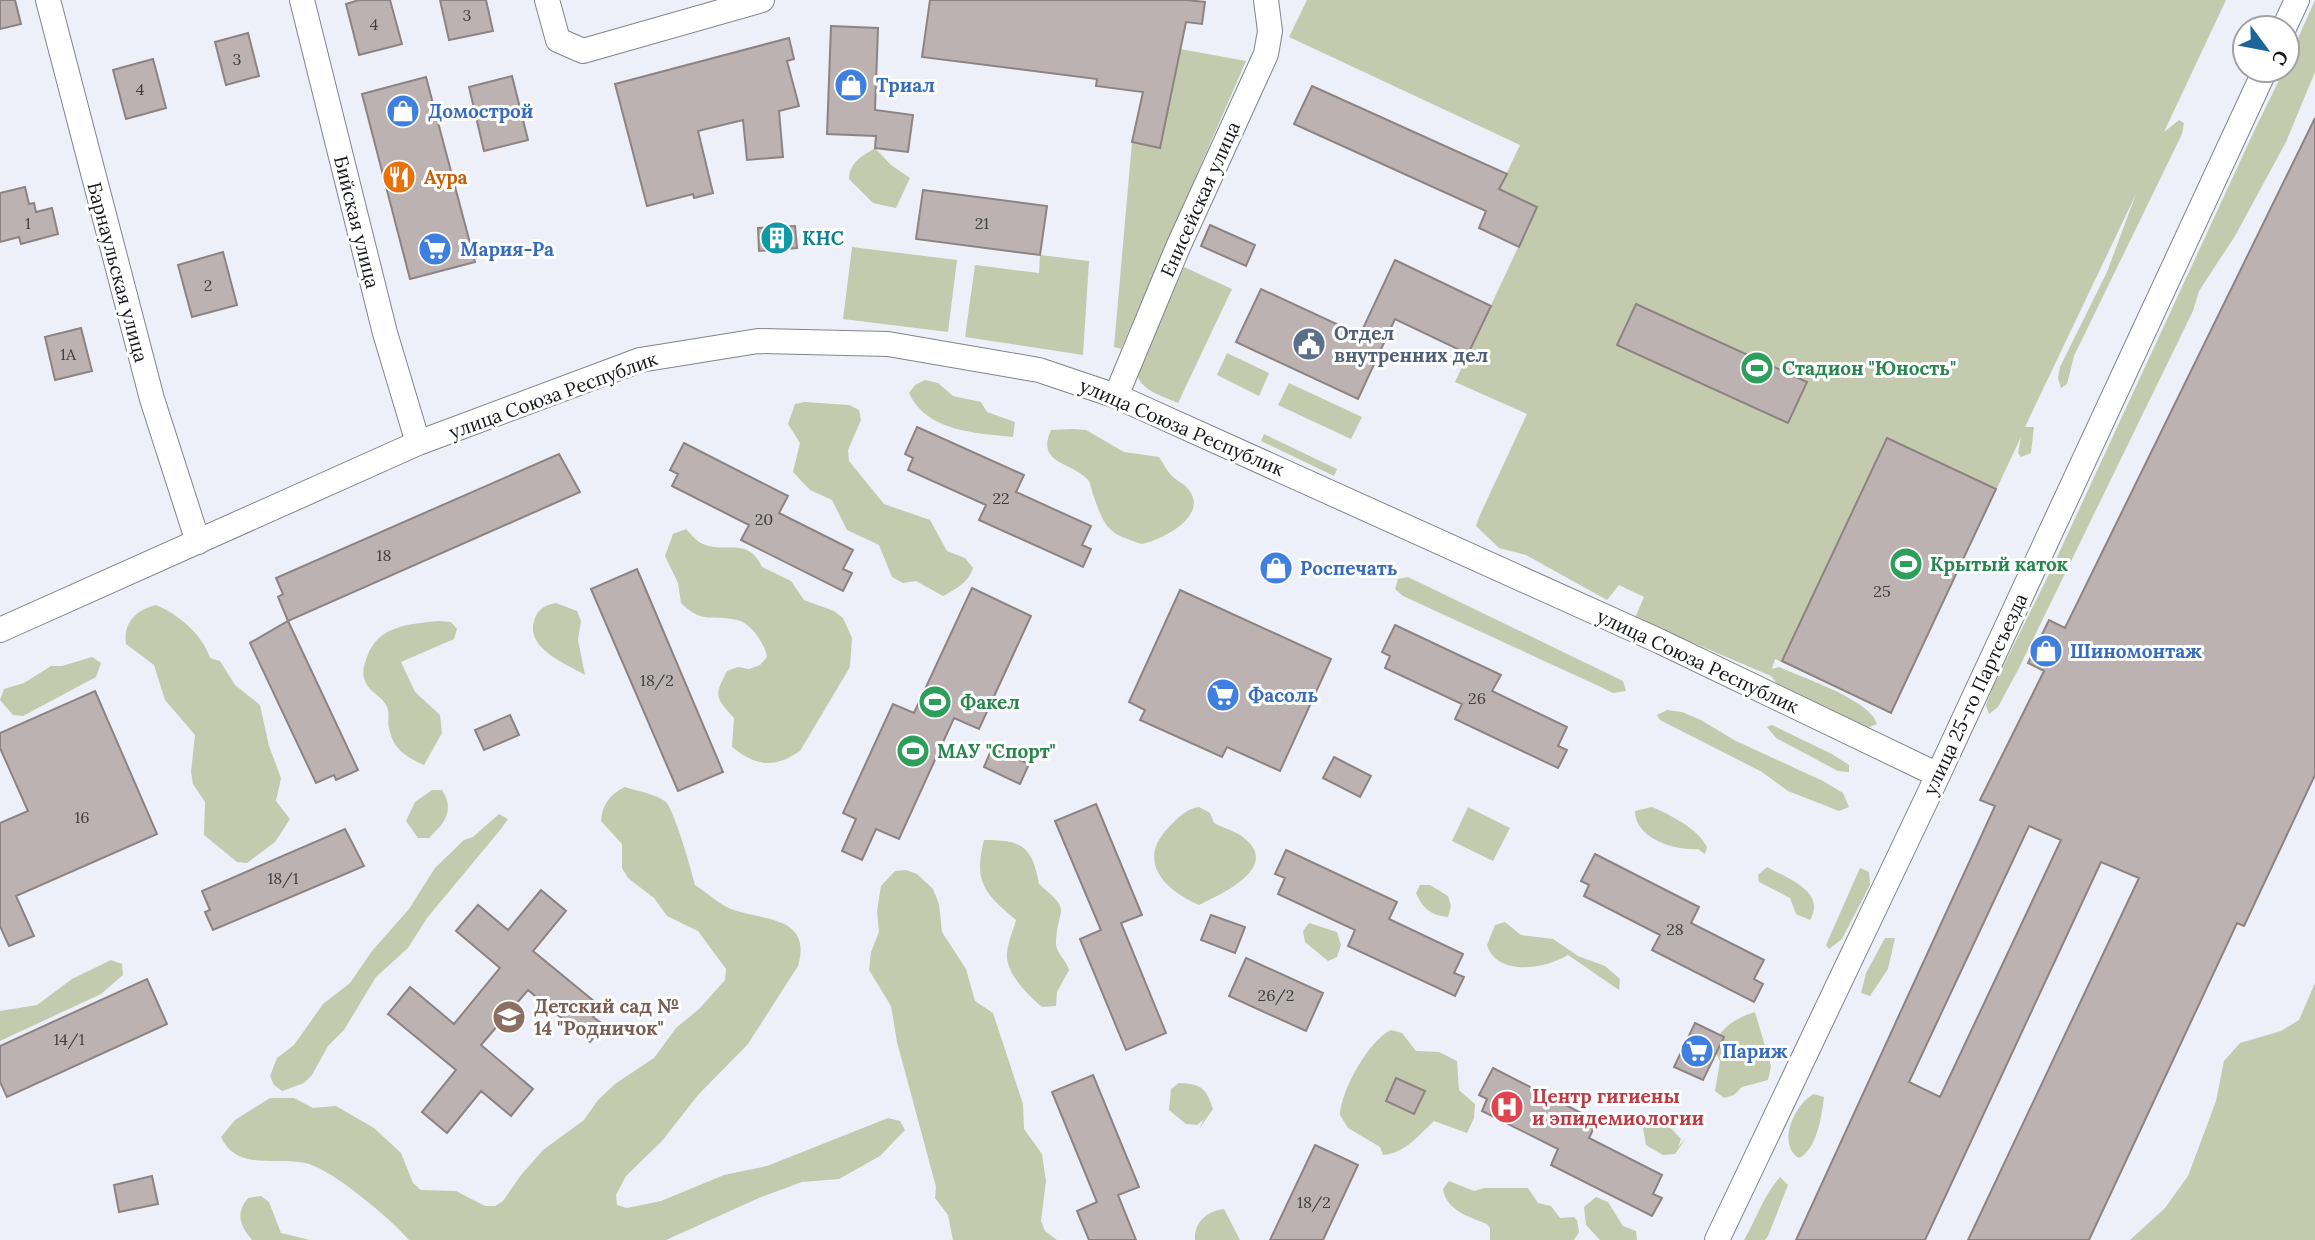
<svg xmlns="http://www.w3.org/2000/svg" width="2315" height="1240" font-family="Lora,serif">
<style>
.green{fill:#c4caad}
.building{fill:#bcb2b1;stroke:#8d8382;stroke-width:2;fill-rule:evenodd}
.lines{fill:none;stroke-linecap:round;stroke-linejoin:round}
.minor-casing{stroke:#81848c;stroke-width:26}
.minor{stroke:#fff;stroke-width:24}
.labels{text-anchor:middle;stroke-width:6;stroke-linejoin:round;paint-order:stroke}
.number-label{font-size:16px;fill:#403e40}
.shop-label{font-size:19px;font-weight:bold;fill:#366cbe;stroke:#fff;text-anchor:start}
.food-label{font-size:19px;font-weight:bold;fill:#c56008;stroke:#fff;text-anchor:start}
.street-label{font-size:19px;fill:#16171a;stroke:#fff}
.culture-label{font-size:19px;font-weight:bold;fill:#0d838f;stroke:#fff;text-anchor:start}
.service-label{font-size:19px;font-weight:bold;fill:#4e5e75;stroke:#fff;text-anchor:start}
.leisure-label{font-size:19px;font-weight:bold;fill:#27864d;stroke:#fff;text-anchor:start}
.education-label{font-size:19px;font-weight:bold;fill:#785e54;stroke:#fff;text-anchor:start}
.health-label{font-size:19px;font-weight:bold;fill:#be3a42;stroke:#fff;text-anchor:start}
</style>
<rect width="100%" height="100%" fill="#edf0f9"/>
<path class="green" d="M1307 0H2226L2164 132 2179 120 2184 123 2182 134 2074 356 2067 384 2061 388 2058 378 2060 367 2107 272 2136 194 2025 427H2034L2031 453 2021 457 2018 453 2021 437 1891 713 1775 659 1772 669 1779 667C1802 678 1870 699 1877 724L1867 728 1778 685 1771 676 1635 618 1644 597 1619 585 1607 600 1526 555 1499 548 1476 526 1479 517 1527 414 1455 382 1537 207 1499 189 1520 145 1289 37Z
M2315 0V72L2286 142 2235 236 2199 291 2193 311 2019 668 1998 707 1989 714 1986 705 1993 687 2052 568 2256 127 2284 70H2287V63Z
M1180 49 1246 61 1121 349 1114 347 1132 142 1159 148Z
M875 148 891 165 910 178 896 208 873 203 849 179C850 162 861 157 875 148Z
M852 247 957 260 948 332 843 319Z
M1040 255 1089 261 1083 355 965 337 975 265 1039 273Z
M1184 267 1232 289 1178 403C1161 395 1139 391 1136 370Z
M1227 353 1269 373 1259 396 1217 375Z
M925 380 938 383 953 396 981 402 987 412 1015 422 1013 437C976 433 927 432 909 393L915 385Z
M1289 383 1362 417 1351 439 1278 405Z
M805 402 849 405 859 410 861 420 848 450 849 461 884 504 930 520 947 551 965 558 973 568C968 583 956 589 943 596L916 581 903 583 892 577 879 545 847 530 832 500 810 490 793 472 800 443 788 424 795 404Z
M1073 429 1086 430 1124 452 1159 457C1163 463 1167 471 1172 476 1177 481 1185 484 1189 490 1209 517 1161 540 1142 544 1109 534 1105 529 1094 497 1092 493 1091 485 1089 481 1074 462 1035 465 1051 430Z
M1264 434 1337 469 1334 476 1261 441Z
M686 529C691 534 697 542 703 544 726 554 748 536 762 567L791 581 804 600 834 611 843 618 852 638 850 667 800 751C774 769 756 766 732 747L734 718C715 697 714 696 727 671L738 667 749 669 760 665 767 657C765 644 751 623 737 620 712 614 703 625 681 603L678 583 665 556 673 534Z
M1408 577 1623 681 1626 691 1613 693 1603 688 1403 596 1395 589 1398 579Z
M556 603 577 611 581 621 578 640 585 675C565 663 523 648 535 618 539 608 546 605 556 603Z
M156 605C178 614 203 635 210 658L220 661 235 685 260 705 269 746 281 778 276 801 290 819 275 842 247 863 237 862 204 835 205 802 193 784 191 772 195 735 165 700 154 665 126 644C123 623 136 610 156 605Z
M439 621 451 622 457 629 454 639 401 662 415 692 440 715 442 733 424 765C406 757 393 749 389 728 387 722 390 713 387 707 383 697 370 692 366 683 361 674 364 665 367 657 378 625 410 624 439 621Z
M92 657 101 663 96 677 23 716 13 715 0 700 4 689 24 683 51 666H62Z
M1667 710 1682 712 1701 720 1734 740 1823 781 1843 793 1849 807 1839 811 1788 791 1762 772 1660 720 1657 715Z
M1772 725 1832 754 1849 765V772L1838 771 1776 738 1767 727Z
M625 787C637 791 656 794 666 802 674 810 692 871 695 885 706 892 719 904 731 909 761 921 813 915 798 966L748 1044 698 1095 662 1141 626 1176 616 1195 617 1205 627 1208 661 1201 724 1175 767 1166 888 1118 900 1121 905 1130 880 1156 839 1179 802 1182 761 1197 666 1240H409C391 1219 335 1172 309 1164 278 1155 238 1173 221 1137L235 1120 270 1098H294L313 1108 336 1106 374 1128 401 1153 413 1183 421 1190 456 1191 485 1206H495L503 1201 521 1175 543 1150 584 1120 598 1100 615 1084 654 1058 676 1028 699 1009 725 980 726 969 698 931 667 916 654 898 628 878 622 868V844L601 821C602 805 610 794 625 787Z
M432 790H442C455 810 445 823 429 838H418L406 821 415 802Z
M1199 807 1210 813 1214 823C1223 828 1236 831 1244 838 1282 868 1219 895 1199 905 1165 890 1136 862 1168 828 1178 818 1185 809 1199 807Z
M1468 807 1510 828 1493 861 1452 841Z
M1652 807C1671 815 1698 829 1707 847L1705 854 1698 849C1674 851 1635 838 1635 811Z
M499 814 508 819 501 829 427 918 408 948 376 977 344 1030 328 1046 312 1075 304 1083 282 1091 274 1085 270 1076 277 1058 294 1045 323 1004 350 983 372 951 409 909 435 868 464 840 473 837Z
M984 840C1022 840 1032 846 1039 884 1073 913 1058 905 1056 941 1055 953 1066 959 1069 970L1057 992 1056 1006 1042 1007C1029 996 1005 973 1007 953 1008 942 1013 931 1016 920 985 894 973 882 984 840Z
M1767 867C1786 878 1827 891 1810 920L1796 914 1790 898 1759 882 1758 875Z
M1860 868 1869 872 1870 885 1842 939 1829 949 1826 945Z
M906 870 917 874 933 889 939 904 942 932 966 969 975 1001 993 1013 1023 1104 1024 1129 1042 1154 1046 1181 1041 1221 1045 1231 1057 1240H953L948 1215 935 1198 936 1187 897 1042 891 1006 869 970 871 952 879 932 877 911 881 886 895 871Z
M1420 885H1430L1448 896 1451 906 1448 917C1432 916 1422 908 1416 893Z
M1505 922 1521 935 1553 939 1578 956 1605 966 1620 979 1619 990 1568 955C1545 969 1497 977 1487 945L1495 925Z
M1309 923 1337 932 1341 945 1337 957 1328 961 1305 942 1303 931Z
M1885 938H1895L1888 969 1870 996 1861 993 1866 973Z
M111 960 122 964 123 975 101 994 0 1041V1011L37 1005 72 979Z
M2315 983V1240H2130L2165 1208 2188 1176 2216 1101 2224 1061 2240 1043 2281 1031 2299 1020Z
M1755 1012 1771 1066 1768 1080 1742 1087 1734 1095 1724 1098 1715 1091 1720 1061C1705 1037 1733 1018 1755 1012Z
M1391 1030 1402 1033 1416 1051 1439 1052 1457 1061 1459 1090 1475 1104 1474 1118 1467 1133 1434 1121C1418 1136 1405 1153 1383 1155L1380 1147 1348 1128 1340 1115C1341 1090 1369 1040 1391 1030Z
M1179 1083C1202 1084 1206 1088 1213 1109L1199 1129 1204 1119 1197 1125 1186 1124 1169 1110 1171 1089Z
M1814 1094 1824 1097C1822 1114 1817 1150 1799 1158 1776 1145 1795 1103 1814 1094Z
M1657 1119 1667 1124 1681 1139 1678 1147 1687 1137 1675 1154 1663 1155 1646 1145 1643 1128Z
M1780 1177 1788 1185 1768 1236 1765 1240H1744C1757 1218 1763 1196 1780 1177Z
M1449 1181 1474 1191 1484 1188H1528L1538 1203 1551 1206 1560 1218 1574 1217 1577 1220 1579 1232 1574 1240H1490V1228L1487 1224C1469 1217 1446 1210 1443 1189Z
M261 1196 269 1202 281 1233 310 1240H252C240 1225 235 1214 248 1198Z
M1596 1197 1608 1202 1623 1226 1636 1231 1637 1240H1600L1586 1225 1584 1207Z
M1224 1209 1240 1240H1195C1194 1222 1207 1211 1224 1209Z"/>
<path class="building" d="M0 0H15L21 24 0 29Z
M359 0H390L402 44 359 55 346 4Z
M440 0H486L493 31 449 40Z
M930 0H1187L1205 2 1202 24 1186 22 1160 148 1132 142 1143 92 1096 86 1097 79 922 57Z
M831 26 878 28 875 110 913 115 908 152 875 148 876 136 827 134Z
M248 33 259 76 226 85 215 42Z
M789 38 794 59 787 61 799 106 779 111 783 157 747 160 743 120 698 131 713 193 694 198 693 194 647 206 615 84Z
M153 59 166 108 126 119 113 70Z
M512 76 528 140 484 151 469 87Z
M426 77 475 262 410 279 362 94Z
M1312 86 1507 174 1499 189 1537 207 1519 247 1479 228 1486 211 1294 124Z
M2315 118V775L2244 926 2237 923 2089 1240H1968L2139 878 2101 862 1925 1240H1796L1995 806 1980 800 2044 671 2028 663 2049 620 2065 628ZM2029 826 2061 840 1940 1097 1909 1082Z
M25 187 29 204 34 203 36 212 52 208 58 234 21 244 19 237 0 242V193Z
M923 190 1047 206 1040 255 916 239Z
M1210 225 1255 245 1246 266 1201 246Z
M795 226 797 248 759 251 758 228Z
M223 252 237 305 192 317 178 265Z
M1395 260 1491 306 1468 354 1395 319 1358 399 1236 342 1261 289 1360 335Z
M1636 304 1807 382 1788 423 1617 345Z
M81 328 92 371 55 380 45 337Z
M917 427 1024 475 1016 492 1091 526 1082 545 1091 549 1083 567 979 520 986 505 908 470 913 458 905 454Z
M1887 438 1996 489 1891 713 1782 661Z
M684 443 788 496 779 513 853 550 843 569 852 573 843 591 741 540 749 525 672 486 678 474 670 470Z
M559 454 580 492 288 621 278 597 283 594 276 578Z
M637 569 723 772 678 791 591 589Z
M972 588 1031 616 979 729 954 718 899 839 876 829 862 860 842 851 856 819 843 813 893 704 914 713Z
M1180 590 1331 659 1280 771 1227 747 1222 757 1140 720 1145 710 1129 702Z
M288 621 358 770 336 780 334 775 316 783 250 643Z
M1395 625 1501 675 1492 691 1567 727 1558 746 1567 750 1558 768 1455 719 1462 704 1385 668 1390 656 1382 652Z
M95 691 157 834 16 896 34 936 9 946 0 926V823L28 811 0 748V733Z
M510 715 519 735 484 750 475 730Z
M992 748 1029 764 1020 784 984 767Z
M1334 757 1371 776 1360 797 1323 778Z
M1096 804 1142 915 1121 923 1166 1033 1126 1050 1080 939 1101 930 1055 821Z
M345 829 364 866 213 930 205 912 210 910 202 891Z
M1286 850 1397 902 1389 919 1463 954 1454 973 1464 977 1455 996 1348 946 1355 930 1278 894 1285 878 1275 874Z
M1595 854 1699 907 1691 923 1764 960 1754 979 1763 984 1754 1002 1652 950 1660 935 1584 896 1589 885 1581 881Z
M541 890 566 911 533 951 601 1007 593 1017 604 1025 590 1042 528 990 481 1045 533 1089 511 1116 481 1091 447 1133 422 1112 456 1070 388 1014 410 987 454 1024 500 968 456 931 478 905 508 930Z
M1211 915 1245 927 1235 953 1201 940Z
M1246 958 1323 993 1306 1031 1229 996Z
M147 979 167 1024 7 1097 0 1082V1046Z
M1695 1023 1724 1037 1703 1080 1674 1067Z
M1493 1068 1597 1121 1589 1138 1662 1175 1653 1194 1662 1198 1652 1216 1551 1165 1558 1149 1482 1111 1487 1099 1479 1095Z
M1093 1075 1139 1187 1118 1195 1136 1240H1089L1077 1211 1097 1202 1052 1092Z
M1396 1078 1425 1091 1414 1114 1386 1101Z
M1315 1145 1358 1165 1323 1240H1270Z
M152 1176 158 1204 119 1212 114 1185Z"/>
<g class="lines">
<defs>
<path id="minor" d="M48 0 152 399 198 542
M302 0 385 333 418 443
M547 0 558 40 583 51 762 0
M2284 28 2297 0
M1116 396 1178 247 1266 54 1270 31 1266 0
M0 630 418 443 640 360 758 341 888 344 1039 370 1116 396 1659 641 1938 775
M1717 1240 1938 775 2265 70"/>
</defs>
<use href="#minor" class="minor-casing"/>
<use href="#minor" class="minor"/>
</g>
<defs>
<symbol id="shop-disc" viewBox="-11 -11 22 22"><circle r="9.5" fill="#3f7fe0" stroke="#fff"/><path d="M-5-2.5h2.3a2.7 3.5 0 0 1 5.4 0H5L5.5 6h-11ZM-1.5-2.5h3a1.5 2.3 0 0 0-3 0Z" fill="#fff"/></symbol>
<symbol id="restaurant-disc" viewBox="-11 -11 22 22"><circle r="9.5" fill="#e8710a" stroke="#fff"/><path d="M-5-6h1v4h1v-4h1v4h1v-4h1v5L-1.5 .5V6h-2V.5L-5-1ZM5-6V6H3V1.5H1.5Q1.5-4 5-6Z" fill="#fff"/></symbol>
<symbol id="building-disc" viewBox="-11 -11 22 22"><circle r="9.5" fill="#0f9aa8" stroke="#fff"/><path d="M-4-6H4V6H1V3H-1V6H-4ZM-2.5-4.3h1.7v1.8h-1.7ZM.8-4.3h1.7v1.8H.8ZM-2.5-1h1.7V.8h-1.7ZM.8-1h1.7V.8H.8Z" fill="#fff"/></symbol>
<symbol id="supermarket-disc" viewBox="-11 -11 22 22"><circle r="9.5" fill="#3f7fe0" stroke="#fff"/><path d="M-6-5.5h2.5l.6 2H6L4.5 2H-2.5L-4.4-4H-6ZM-1.5 3.2a1.3 1.3 0 1 0 .1 0ZM3 3.2a1.3 1.3 0 1 0 .1 0Z" fill="#fff"/></symbol>
<symbol id="civic-disc" viewBox="-11 -11 22 22"><circle r="9.5" fill="#5c6f8a" stroke="#fff"/><path d="M-.6-6.5H3V-4.5H.6V-3L4-1V1h2V6H-6V1h2V-1L-.6-3ZM-1.2 2.5V6h2.4V2.5Z" fill="#fff"/></symbol>
<symbol id="stadium-disc" viewBox="-11 -11 22 22"><circle r="9.5" fill="#2e9e5b" stroke="#fff"/><path d="M0-5a6.5 5 0 1 0 0 10a6.5 5 0 1 0 0-10ZM-3.5-1.8h7v3.6h-7Z" fill="#fff"/></symbol>
<symbol id="school-disc" viewBox="-11 -11 22 22"><circle r="9.5" fill="#8d6e63" stroke="#fff"/><path d="M0-5L7-2L0 1L-7-2ZM-4 1L0 2.5L4 1V4Q0 6-4 4Z" fill="#fff"/></symbol>
<symbol id="hospital-disc" viewBox="-11 -11 22 22"><circle r="9.5" fill="#e0444e" stroke="#fff"/><path d="M-5-5h3v3.5h4V-5h3V5h-3V1.5h-4V5h-3Z" fill="#fff"/></symbol>
</defs>
<g fill-rule="evenodd">
<use href="#shop-disc" x="832" y="66" width="38" height="38"/>
<use href="#shop-disc" x="384" y="92" width="38" height="38"/>
<use href="#restaurant-disc" x="380" y="158" width="38" height="38"/>
<use href="#building-disc" x="758" y="219" width="38" height="38"/>
<use href="#supermarket-disc" x="416" y="230" width="38" height="38"/>
<use href="#civic-disc" x="1290" y="325" width="38" height="38"/>
<use href="#stadium-disc" x="1738" y="349" width="38" height="38"/>
<use href="#stadium-disc" x="1887" y="545" width="38" height="38"/>
<use href="#shop-disc" x="1257" y="549" width="38" height="38"/>
<use href="#shop-disc" x="2027" y="632" width="38" height="38"/>
<use href="#supermarket-disc" x="1204" y="676" width="38" height="38"/>
<use href="#stadium-disc" x="916" y="683" width="38" height="38"/>
<use href="#stadium-disc" x="894" y="732" width="38" height="38"/>
<use href="#school-disc" x="490" y="998" width="38" height="38"/>
<use href="#supermarket-disc" x="1678" y="1032" width="38" height="38"/>
<use href="#hospital-disc" x="1488" y="1088" width="38" height="38"/>
</g>
<g class="labels">
<g class="number-label">
<text x="467" y="21">3</text>
<text x="374" y="30">4</text>
<text x="237" y="65">3</text>
<text x="140" y="95">4</text>
<text x="28" y="229">1</text>
<text x="982" y="229">21</text>
<text x="208" y="291">2</text>
<text x="68" y="360">1А</text>
<text x="1001" y="504">22</text>
<text x="764" y="525">20</text>
<text x="384" y="561">18</text>
<text x="1882" y="597">25</text>
<text x="657" y="686">18/2</text>
<text x="1477" y="704">26</text>
<text x="82" y="823">16</text>
<text x="283" y="884">18/1</text>
<text x="1675" y="935">28</text>
<text x="1276" y="1001">26/2</text>
<text x="69" y="1045">14/1</text>
<text x="1314" y="1208">18/2</text>
</g>
<g class="shop-label">
<text x="876" y="92">Триал</text>
<text x="428" y="118">Домострой</text>
<text x="460" y="256">Мария-Ра</text>
<text x="1300" y="575">Роспечать</text>
<text x="2070" y="658">Шиномонтаж</text>
<text x="1248" y="702">Фасоль</text>
<text x="1722" y="1058">Париж</text>
</g>
<g class="food-label">
<text x="424" y="184">Аура</text>
</g>
<g class="street-label">
<text transform="translate(1200 199) rotate(-66)" y="7">Енисейская улица</text>
<text transform="translate(357 222) rotate(76)" y="7">Бийская улица</text>
<text transform="translate(118 272) rotate(75)" y="7">Барнаульская улица</text>
<text transform="translate(553 395) rotate(-20)" y="7">улица Союза Республик</text>
<text transform="translate(1182 427) rotate(23)" y="7">улица Союза Республик</text>
<text transform="translate(1698 661) rotate(25)" y="7">улица Союза Республик</text>
<text transform="translate(1975 694) rotate(-65)" y="7">улица 25-го Партсъезда</text>
</g>
<g class="culture-label">
<text x="802" y="245">КНС</text>
</g>
<g class="service-label">
<text x="1334" y="340">Отдел<tspan x="1334" dy="22">внутренних дел</tspan></text>
</g>
<g class="leisure-label">
<text x="1782" y="375">Стадион "Юность"</text>
<text x="1930" y="571">Крытый каток</text>
<text x="960" y="709">Факел</text>
<text x="937" y="758">МАУ "Спорт"</text>
</g>
<g class="education-label">
<text x="534" y="1013">Детский сад №<tspan x="534" dy="22">14 "Родничок"</tspan></text>
</g>
<g class="health-label">
<text x="1532" y="1103">Центр гигиены<tspan x="1532" dy="22">и эпидемиологии</tspan></text>
</g>
</g>
<g transform="translate(2266 49) rotate(122)"><circle r="33" fill="#ffffff" stroke="#a2a2a3" stroke-width="2"/>
<path d="M0-5L12 26L0 18L-12 26Z" fill="#1d6599"/>
<text y="-10" font-size="19" font-weight="bold" text-anchor="middle" fill="#16171a">С</text>
</g>
</svg>
